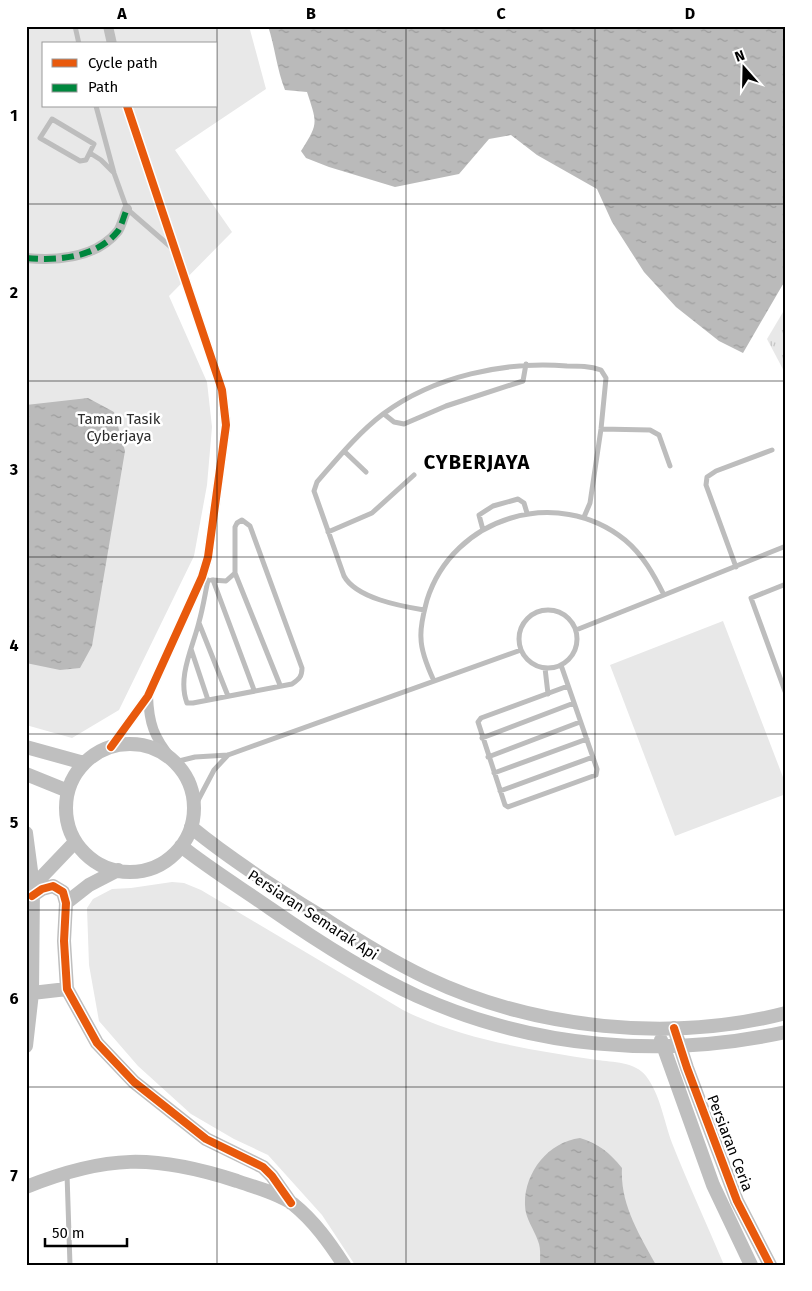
<svg xmlns="http://www.w3.org/2000/svg" width="812" height="1291" font-family="'Fira Sans',sans-serif">
<style>
.grass{fill:url(#grass-tufts)}
.park{fill:#e8e8e8;fill-rule:evenodd}
.water{fill:url(#water-ripples)}
.lines{fill:none;stroke-linecap:round;stroke-linejoin:round}
.lane{stroke:#bdbdbd;stroke-width:5}
.street{stroke:#bdbdbd;stroke-width:10}
.secondary{stroke:#bfbfbf;stroke-width:14}
.quiet{stroke:#00873e;stroke-width:6;stroke-dasharray:12 6;stroke-linecap:butt}
.cycleway-casing{stroke:#fff;stroke-width:11}
.cycleway{stroke:#e8590c;stroke-width:8}
.grid{fill:none;stroke:#000;stroke-width:1;stroke-opacity:0.55}
.labels{text-anchor:middle;stroke-width:5;stroke-linejoin:round;paint-order:stroke}
.park-label{font-size:15px;fill:#2d2d2d;stroke:#fff}
.street-label{font-size:15px;fill:#000;stroke:#fff}
.district-label{font-size:20px;font-weight:bold;letter-spacing:1px;fill:#000;stroke:#fff}
.neatline{fill:none;stroke:#000;stroke-width:2}
.grid-label{font-size:16px;text-anchor:middle;font-weight:bold;fill:#000}
</style>
<defs>
<pattern id="grass-tufts" width="24" height="20" patternUnits="userSpaceOnUse" patternTransform="scale(1.25)"><rect width="24" height="20" fill="#e8e8e8"/><path d="M3 7l-1-3M5 7V3M7 7l1-3M15 17l-1-3M17 17v-4M19 17l1-3" fill="none" stroke="#c5c5c5"/></pattern>
<pattern id="water-ripples" width="26" height="14" patternUnits="userSpaceOnUse" patternTransform="scale(1.25)"><rect width="26" height="14" fill="#bababa"/><path d="M2 4q2-2 4 0t4 0M15 11q2-2 4 0t4 0" fill="none" stroke="#9e9e9e"/></pattern>
</defs>
<rect width="100%" height="100%" fill="#fff"/>
<path class="grass" d="M786 307V375L767 339Z"/>
<path class="park" d="M26 26H249L266 89 175 150 232 232 169 296 207 382 212 427 207 485 194 556 119 710 72 738 26 725ZM44 44H216V106H44Z
M723 621 786 785V794L675 836 610 665Z
M172 882 184 883 201 890 403 1010C463 1040 532 1050 597 1060 612 1062 636 1062 646 1076 660 1094 664 1121 672 1143 688 1184 707 1224 724 1265H355L322 1215 268 1155 234 1139 191 1114 138 1066 99 1021 89 965 87 908 93 899 112 889 131 888Z"/>
<path class="water" d="M268 26H786V279L743 353 719 341 676 307 644 272 612 222 597 189 537 155 511 135 489 139 459 174 395 187 329 167 306 158 301 151C319 123 317 123 307 92L285 90C277 70 275 47 268 26Z
M88 398 114 412 125 451 92 646 80 668 60 670 26 663V405Z
M580 1138C599 1144 609 1152 622 1168 620 1204 639 1234 656 1265H540C540 1257 541 1248 538 1241 534 1229 525 1218 525 1205 524 1173 548 1142 580 1138Z"/>
<g class="lines">
<path class="lane" d="M75 26 79 44
M96 106 114 173 127 209 172 248
M52 119 94 144 86 160 80 161 40 138Z
M90 153 101 160 113 172
M384 414 394 422 404 424 446 406 523 381 526 364
M601 429 650 430 659 435 670 466
M345 452 366 472
M483 530 479 515 493 506 518 499 524 503 527 513
M328 532 372 513 414 475
M736 567 706 485 707 477 716 471 772 450
M208 580C205 594 203 608 199 622 193 647 177 677 187 703H193L292 684C299 679 302 677 302 668L250 526 242 520 237 523 235 527V573L280 685
M212 580 226 581 235 573
M213 580 254 690
M786 584 751 598 786 694
M664 595 786 546
M424 610C400 606 356 598 344 576L314 491 317 482C337 459 358 433 383 414 434 376 505 361 567 366 579 366 590 366 601 370L606 378 601 429 590 503 584 517
M519 639a29 29 0 1 1 58 0a29 29 0 1 1-58 0Z
M199 623 228 696
M191 649 208 700
M561 665 597 769 596 775 508 807 505 805 478 722 481 718 568 686
M545 668 548 694
M434 681C428 668 421 652 421 638 420 625 424 612 427 600 453 517 557 485 625 540 643 555 654 575 664 595L576 630
M482 738 574 703
M488 757 580 722
M175 762 195 757 228 755 521 650
M494 773 587 739
M500 791 593 757
M194 808 214 770 228 755
M67 1174 70 1265"/>
<path class="street" d="M108 26 112 44
M26 258C58 261 96 258 118 231 122 225 124 215 127 209
M148 696C149 724 154 737 171 758
M111 747 148 696 202 577 208 557 226 425 222 390 127 106"/>
<path class="secondary" d="M66 808a64 64 0 1 1 128 0a64 64 0 1 1-128 0Z
M26 747 84 763
M26 774 68 791
M191 827C231 860 275 888 319 915 354 938 389 960 427 978 535 1029 670 1043 786 1013
M26 833 33 886 32 993 26 1046
M181 846C210 869 241 888 271 909 317 941 365 972 417 996 533 1048 661 1059 786 1032
M33 886 75 842
M32 896 42 889 53 886 63 892 66 903 64 941 67 989 97 1043 134 1082 206 1139 263 1167 272 1176 291 1203
M66 903 89 885 118 870
M32 993 67 989
M674 1028 687 1068 737 1201 770 1265
M661 1040 713 1185 751 1265
M26 1187C106 1155 154 1154 237 1181 254 1187 278 1193 293 1204 314 1221 329 1242 344 1265"/>
<path class="quiet" d="M26 258C58 261 96 258 118 231 122 225 124 215 127 209"/>
<defs>
<path id="cycleway" d="M111 747 148 696 202 577 208 557 226 425 222 390 127 106
M32 896 42 889 53 886 63 892 66 903 64 941 67 989 97 1043 134 1082 206 1139 263 1167 272 1176 291 1203
M674 1028 687 1068 737 1201 770 1265"/>
</defs>
<use href="#cycleway" class="cycleway-casing"/>
<use href="#cycleway" class="cycleway"/>
</g>
<path class="grid" d="M217 26V1265M406 26V1265M595 26V1265M26 204H786M26 381H786M26 557H786M26 734H786M26 910H786M26 1087H786"/>
<g class="labels">
<g class="park-label">
<text x="119" y="424">Taman Tasik<tspan x="119" dy="17">Cyberjaya</tspan></text>
</g>
<g class="street-label">
<text transform="translate(313 915) rotate(33)" y="5">Persiaran Semarak Api</text>
<text transform="translate(730 1143) rotate(69)" y="5">Persiaran Ceria</text>
</g>
<g class="district-label">
<text x="477" y="469">CYBERJAYA</text>
</g>
</g>
<rect width="812" height="1291" fill="none" stroke="#ffffff" stroke-width="55"/>
<rect x="42" y="42" width="175" height="65" fill="#ffffff" stroke="#999999"/>
<rect x="52" y="59" width="25" height="8" fill="#e8590c" stroke="#999999"/>
<text x="88" y="68" font-size="15" fill="#000000">Cycle path</text>
<rect x="52" y="84" width="25" height="8" fill="#00873e" stroke="#999999"/>
<text x="88" y="92" font-size="15" fill="#000000">Path</text>
<g transform="translate(744 68) rotate(340)" stroke="#ffffff" stroke-width="4" paint-order="stroke">
<path d="M0-4L9 19L0 12L-9 19Z" fill="#000000"/>
<text y="-8" font-size="14" font-weight="bold" text-anchor="middle" fill="#000000">N</text>
</g>
<path d="M45 1238v8h82v-8" fill="none" stroke="#000000" stroke-width="2.5"/>
<text x="52" y="1238" font-size="15" fill="#000000" stroke="#ffffff" stroke-width="4" paint-order="stroke">50 m</text>
<rect x="28" y="28" width="756" height="1236" class="neatline"/>
<g class="grid-label">
<text x="122" y="19">A</text>
<text x="311" y="19">B</text>
<text x="501" y="19">C</text>
<text x="690" y="19">D</text>
<text x="14" y="121">1</text>
<text x="14" y="298">2</text>
<text x="14" y="475">3</text>
<text x="14" y="651">4</text>
<text x="14" y="828">5</text>
<text x="14" y="1004">6</text>
<text x="14" y="1181">7</text>
</g>
</svg>
